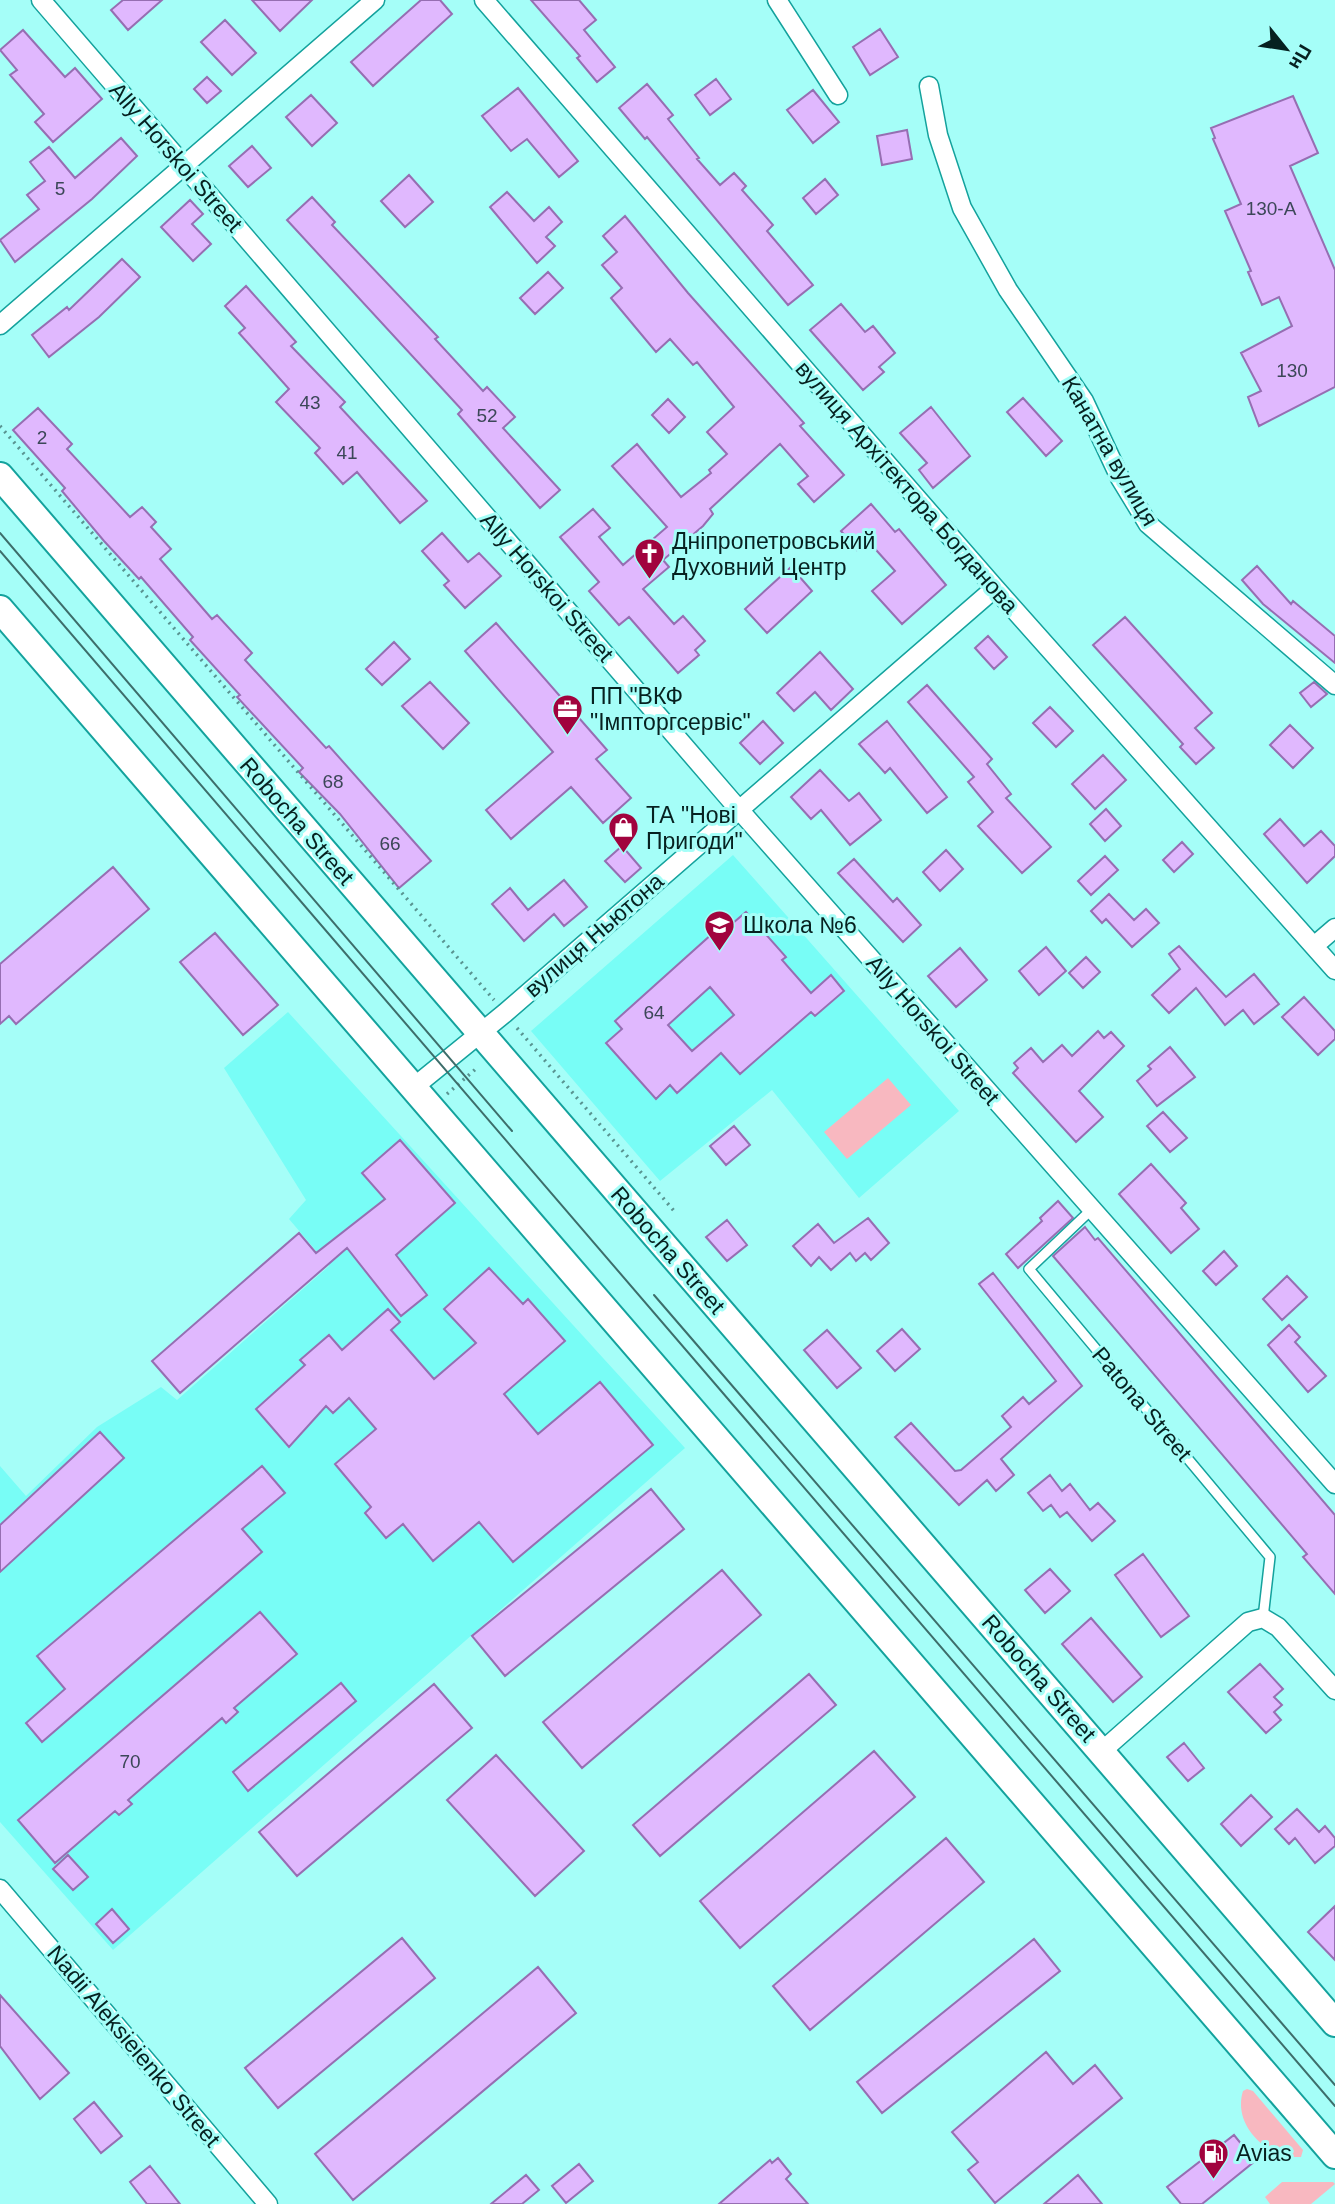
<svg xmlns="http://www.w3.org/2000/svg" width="1335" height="2204" font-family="Arial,sans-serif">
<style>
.built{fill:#78fdf6}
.green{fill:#f8b8c0}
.building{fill:#e0b8fe;stroke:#966eb2;stroke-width:2;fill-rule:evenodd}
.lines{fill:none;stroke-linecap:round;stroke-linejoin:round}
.service-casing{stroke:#14a29d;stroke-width:12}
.minor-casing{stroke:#14a29d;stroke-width:21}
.primary-casing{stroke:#14a29d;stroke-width:30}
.path{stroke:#599491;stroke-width:3.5;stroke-dasharray:2 5;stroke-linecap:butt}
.service{stroke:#fff;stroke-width:9}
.minor{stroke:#fff;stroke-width:18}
.primary{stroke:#fff;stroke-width:26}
.tram{stroke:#3d6e6b;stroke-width:2}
.labels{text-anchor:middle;stroke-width:6;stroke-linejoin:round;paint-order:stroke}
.number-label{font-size:19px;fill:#3c4758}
.street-label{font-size:23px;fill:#062120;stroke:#a5fef8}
.poi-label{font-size:23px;fill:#062120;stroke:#a5fef8;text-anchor:start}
</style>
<rect width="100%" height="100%" fill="#a5fef8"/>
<path class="built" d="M733 855 959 1111 859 1198 772 1090 660 1181 531 1031Z
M288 1012 685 1448 113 1950 0 1822V1466L26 1496 97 1427 161 1387 177 1400 329 1266 289 1219 306 1200 224 1068Z"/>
<path class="green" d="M888 1078 911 1105 847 1159 824 1132Z
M1247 2089 1253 2091 1303 2150 1301 2157C1268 2159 1232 2126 1243 2091Z
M1282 2182H1333L1335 2184 1311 2204H1270L1265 2197Z"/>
<path class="building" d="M123 0H162L128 30 111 10Z
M252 0H312L280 31Z
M421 0H440L452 14 373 86 351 62Z
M531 0H579L596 20 584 30 615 67 597 82 577 58 580 56Z
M225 20 256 53 232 75 201 42Z
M880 29 898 57 870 75 853 47Z
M23 30 65 77 75 68 102 99 53 142 35 122 44 114 10 75 17 70 0 50Z
M207 77 221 91 207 103 194 89Z
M716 79 731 99 710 115 695 95Z
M647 84 673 115 668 119 699 158 697 159 720 185 734 173 746 186 742 190 773 225 767 231 813 285 788 305 647 137 645 139 619 108Z
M518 88 578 161 559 177 527 139 511 151 482 116Z
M813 90 839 122 813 143 787 110Z
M311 95 337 123 312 146 286 117Z
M1293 96 1318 153 1290 166 1335 270V387L1259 426 1248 397 1261 391 1241 353 1292 326 1279 297 1262 305 1248 272 1251 271 1225 211 1241 204 1213 139 1215 138 1211 128Z
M907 130 912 159 882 165 877 136Z
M121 138 137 156 92 199 15 262 0 240 39 209 27 195 45 181 30 162 49 147 75 178Z
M252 146 271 168 248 187 229 166Z
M409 175 433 202 405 227 381 201Z
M825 179 838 195 816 214 803 198Z
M507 192 534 221 549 207 562 222 546 237 555 246 537 263 490 207Z
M312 197 335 222 332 225 438 337 435 339 483 391 487 387 515 417 503 428 560 490 540 508 458 414 462 410 287 220Z
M190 200 203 214 192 224 211 244 193 261 161 227Z
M625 216 688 293 804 423 800 426 844 475 814 502 798 484 808 476 780 444 710 509 713 514 703 526 663 560 669 567 643 589 674 624 683 616 705 641 695 650 699 655 678 673 629 617 619 625 589 591 599 582 560 537 593 509 610 528 599 537 623 565 667 527 612 466 637 444 681 497 711 473 709 470 727 454 707 432 734 407 697 362 693 365 670 339 656 352 611 298 622 288 602 265 617 252 603 236Z
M122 259 140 277 99 317 49 357 32 335 67 307 69 310Z
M548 272 563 288 535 314 520 298Z
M246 286 296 342 291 346 345 402 340 407 427 501 400 523 357 472 343 484 315 453 320 448 276 402 289 389 239 333 245 328 225 306Z
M841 304 865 332 873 326 895 353 879 367 884 372 863 390 810 330Z
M1023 398 1062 441 1046 456 1007 412Z
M668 399 685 417 669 433 652 415Z
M931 407 970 456 933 488 919 470 927 463 900 433Z
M38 408 72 444 67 449 130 517 142 507 156 522 151 527 171 549 160 559 212 619 217 615 252 653 245 660 326 748 329 746 431 861 399 888 340 814 299 772 303 768 237 697 240 695 190 640 193 637 141 577 139 579 104 541 62 491 65 488 13 430Z
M871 504 895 532 899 529 946 585 902 624 872 591 895 571 868 541 857 550 841 531Z
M442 533 468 562 479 553 501 576 465 608 444 585 449 581 422 551Z
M1257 566 1291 604 1293 601 1335 636V663L1263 604 1242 580Z
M791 567 812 591 767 633 745 609Z
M1125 617 1212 713 1195 728 1214 748 1196 764 1180 747 1183 744 1093 645Z
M496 623 607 750 596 759 631 798 603 823 571 787 511 839 486 810 553 752 465 651Z
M988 636 1007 657 994 669 975 648Z
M394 642 410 659 382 685 366 669Z
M820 652 853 689 831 710 815 692 794 711 777 693Z
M430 682 469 723 443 749 402 706Z
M1314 682 1327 694 1311 707 1300 693Z
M927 685 992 759 987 764 1011 794 1006 798 1051 847 1022 873 978 826 993 812 968 782 974 777 908 702Z
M1050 707 1073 731 1056 747 1033 723Z
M763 721 783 743 760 764 740 743Z
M887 721 947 797 927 813 890 768 885 773 859 744Z
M1290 725 1313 748 1293 768 1270 745Z
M1103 755 1126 780 1095 809 1072 784Z
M820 770 849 801 859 793 881 820 850 845 821 810 811 819 791 797Z
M1106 809 1121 826 1105 841 1090 824Z
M1280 819 1304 846 1321 831 1335 846V856L1307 883 1264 834Z
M1182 842 1193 854 1174 872 1163 860Z
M622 846 641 868 625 882 605 861Z
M946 850 963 869 940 891 923 872Z
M1105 856 1118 870 1091 895 1078 881Z
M854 859 893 902 897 898 921 925 903 942 838 873Z
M113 867 149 909 16 1024 9 1016 0 1024V964Z
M564 880 587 907 564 926 554 914 524 941 492 904 510 888 528 910Z
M1109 894 1134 920 1146 909 1159 923 1132 947 1106 919 1102 923 1091 911Z
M746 912 786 957 782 960 811 993 831 975 844 991 815 1016 811 1012 740 1074 721 1053 677 1093 670 1085 656 1099 606 1043 622 1029 615 1021 722 925 726 929ZM710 987 734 1015 692 1051 668 1025Z
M215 933 278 1005 243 1035 180 962Z
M1179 946 1226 997 1254 974 1279 1004 1254 1024 1243 1010 1225 1025 1196 988 1169 1013 1152 995 1180 969 1169 954Z
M1046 947 1066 971 1039 995 1019 971Z
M960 948 987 980 956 1007 928 976Z
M1086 957 1100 972 1083 988 1069 973Z
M1304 997 1335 1031V1039L1318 1055 1282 1017Z
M1098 1031 1104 1038 1111 1032 1124 1046 1079 1091 1103 1117 1076 1142 1013 1073 1018 1068 1014 1063 1031 1048 1043 1062 1062 1045 1072 1056Z
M1170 1047 1195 1077 1157 1106 1137 1081 1151 1069 1148 1066Z
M1163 1112 1187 1138 1170 1152 1147 1126Z
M734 1126 750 1145 726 1165 710 1146Z
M400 1140 455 1203 396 1255 427 1295 401 1316 347 1248 180 1393 152 1361 299 1233 316 1253 385 1199 362 1173Z
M1151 1164 1186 1203 1181 1208 1199 1229 1171 1253 1119 1194Z
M1058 1201 1073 1218 1018 1268 1006 1254 1042 1221 1040 1218Z
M868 1218 889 1243 871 1260 865 1253 856 1261 850 1253 831 1270 819 1257 811 1266 793 1246 818 1224 834 1243Z
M727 1220 747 1245 727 1261 706 1237Z
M1085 1227 1095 1240 1098 1238 1335 1515V1594L1303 1557 1307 1554 1053 1256Z
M1224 1251 1237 1266 1216 1285 1203 1271Z
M489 1268 523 1304 528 1299 565 1341 504 1394 538 1434 600 1382 653 1445 513 1562 479 1522 433 1561 403 1524 386 1538 365 1513 371 1507 335 1464 376 1429 349 1398 333 1413 326 1406 289 1447 256 1409 305 1365 300 1360 329 1335 342 1350 388 1309 400 1322 391 1330 434 1379 476 1343 444 1309Z
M993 1273 1082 1386 1001 1459 1014 1475 996 1491 987 1480 959 1505 895 1437 911 1423 955 1471 961 1470 1011 1427 1002 1416 1023 1397 1029 1404 1056 1381 979 1284Z
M1287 1276 1307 1297 1282 1320 1263 1299Z
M1289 1325 1300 1337 1295 1342 1326 1376 1308 1392 1268 1345Z
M902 1329 920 1349 895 1371 877 1351Z
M827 1330 861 1368 837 1388 804 1350Z
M100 1432 124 1458 0 1572V1525Z
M262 1466 285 1493 242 1529 262 1552 42 1742 26 1723 65 1689 37 1656Z
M1050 1475 1062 1491 1070 1484 1090 1510 1098 1503 1115 1521 1092 1541 1067 1512 1060 1517 1051 1505 1043 1511 1028 1493Z
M651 1489 684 1529 505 1676 472 1636Z
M1143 1554 1189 1616 1161 1637 1115 1575Z
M1050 1569 1070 1591 1045 1613 1025 1590Z
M722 1570 761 1615 582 1768 543 1722Z
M260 1612 297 1654 234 1708 238 1712 226 1723 222 1718 128 1800 132 1804 119 1815 115 1811 55 1863 18 1820Z
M1091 1618 1142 1677 1113 1702 1062 1644Z
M1260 1664 1283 1689 1274 1697 1282 1705 1274 1712 1281 1720 1266 1733 1228 1692Z
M809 1674 836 1705 660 1856 633 1825Z
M341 1683 356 1701 248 1791 233 1772Z
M434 1684 472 1728 297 1876 259 1832Z
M1184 1743 1204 1768 1188 1781 1167 1757Z
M874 1751 915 1797 740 1948 700 1901Z
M496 1755 584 1851 535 1896 447 1800Z
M1251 1795 1272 1817 1241 1846 1221 1824Z
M1297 1809 1319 1832 1325 1826 1335 1838V1846L1315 1863 1295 1838 1289 1844 1275 1829Z
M946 1838 984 1882 810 2030 773 1986Z
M68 1855 88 1877 73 1890 53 1869Z
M1335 1906V1960L1308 1932Z
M112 1909 129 1929 113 1943 96 1924Z
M402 1938 435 1978 278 2108 245 2068Z
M1034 1939 1060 1971 882 2113 857 2082Z
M538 1967 576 2013 353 2200 315 2154Z
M0 1995 69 2073 40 2099 0 2046Z
M1046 2052 1073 2084 1095 2065 1122 2098 995 2203 968 2170 978 2162 952 2132Z
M94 2102 122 2136 101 2153 74 2119Z
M1234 2135 1255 2161 1202 2204H1181L1167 2187Z
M778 2158 791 2174 786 2179 808 2204H719L770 2160 772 2163Z
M579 2164 593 2181 566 2203 552 2186Z
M150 2166 180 2204H147L130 2182Z
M526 2175 539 2190 522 2204H491Z
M1078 2175 1102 2204H1044Z"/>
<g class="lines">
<defs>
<path id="service" d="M1091 1210 1029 1269 1270 1557 1263 1618"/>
<path id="minor" d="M41 0 735 805 1335 1484
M484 0 995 588 1335 970
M777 0 838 95
M929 86 938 135 962 208 1008 290 1084 401 1120 478 1148 524 1335 685
M0 325 375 0
M1314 946 1335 928
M414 1087 505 1013 995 588
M1102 1751 1248 1622 1263 1618 1278 1627 1335 1690
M0 1889 268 2204"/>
<path id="primary" d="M0 476 1335 2023
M0 609 1335 2155"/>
</defs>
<use href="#service" class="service-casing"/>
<use href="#minor" class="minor-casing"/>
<use href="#primary" class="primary-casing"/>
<path class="path" d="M0 426 494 1000
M517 1028 675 1212
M447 1094 478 1067"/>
<use href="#service" class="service"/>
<use href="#minor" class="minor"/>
<use href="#primary" class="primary"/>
<path class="tram" d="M0 533 512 1131
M0 551 1335 2106
M654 1295 1335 2085"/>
</g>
<defs>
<symbol id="church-pin" viewBox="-11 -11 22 30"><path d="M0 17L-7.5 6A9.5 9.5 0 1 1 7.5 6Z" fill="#a1033e" stroke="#a5fef8"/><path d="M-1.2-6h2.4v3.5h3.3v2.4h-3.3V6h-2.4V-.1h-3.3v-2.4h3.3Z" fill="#fff"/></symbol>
<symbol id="office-pin" viewBox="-11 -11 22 30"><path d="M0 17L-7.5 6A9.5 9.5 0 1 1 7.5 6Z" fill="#a1033e" stroke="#a5fef8"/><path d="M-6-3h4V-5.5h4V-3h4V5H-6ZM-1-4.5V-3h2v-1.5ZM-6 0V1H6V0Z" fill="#fff"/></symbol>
<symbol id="shop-pin" viewBox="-11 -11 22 30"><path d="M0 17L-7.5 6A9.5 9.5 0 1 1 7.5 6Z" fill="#a1033e" stroke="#a5fef8"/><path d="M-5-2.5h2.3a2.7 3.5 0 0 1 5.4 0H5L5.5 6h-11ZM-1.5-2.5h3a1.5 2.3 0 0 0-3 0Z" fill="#fff"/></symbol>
<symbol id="school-pin" viewBox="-11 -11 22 30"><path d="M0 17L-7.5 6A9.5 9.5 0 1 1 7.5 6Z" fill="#a1033e" stroke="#a5fef8"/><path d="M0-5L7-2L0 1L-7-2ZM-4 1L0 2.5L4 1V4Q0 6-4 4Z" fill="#fff"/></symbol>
<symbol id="fuel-pin" viewBox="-11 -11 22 30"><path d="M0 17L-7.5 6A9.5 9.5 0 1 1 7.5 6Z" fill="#a1033e" stroke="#a5fef8"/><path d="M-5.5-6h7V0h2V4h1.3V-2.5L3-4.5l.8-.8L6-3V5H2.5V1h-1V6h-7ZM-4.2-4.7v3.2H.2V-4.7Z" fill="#fff"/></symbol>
</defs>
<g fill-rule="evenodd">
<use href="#church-pin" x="632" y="536" width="35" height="47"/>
<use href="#office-pin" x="550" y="692" width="35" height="47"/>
<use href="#shop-pin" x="606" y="810" width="35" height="47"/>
<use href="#school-pin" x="702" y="908" width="35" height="47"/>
<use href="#fuel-pin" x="1196" y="2136" width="35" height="47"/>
</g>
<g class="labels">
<g class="number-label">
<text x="60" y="195">5</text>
<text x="1271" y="215">130-А</text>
<text x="1292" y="377">130</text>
<text x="310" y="409">43</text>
<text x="487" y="422">52</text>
<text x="42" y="444">2</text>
<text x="347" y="459">41</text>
<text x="333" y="788">68</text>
<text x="390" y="850">66</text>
<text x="654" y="1019">64</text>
<text x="130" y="1768">70</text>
</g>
<g class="street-label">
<text transform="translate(176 157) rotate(49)" y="8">Ally Horskoi Street</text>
<text transform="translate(1110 451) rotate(60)" y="8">Канатна вулиця</text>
<text transform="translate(907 487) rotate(49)" y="8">вулиця Архітектора Богданова</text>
<text transform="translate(547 587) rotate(49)" y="8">Ally Horskoi Street</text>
<text transform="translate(297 821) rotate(49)" y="8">Robocha Street</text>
<text transform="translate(594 935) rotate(-41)" y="8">вулиця Ньютона</text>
<text transform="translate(933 1030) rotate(49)" y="8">Ally Horskoi Street</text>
<text transform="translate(668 1250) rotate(49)" y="8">Robocha Street</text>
<text transform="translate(1142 1404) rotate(50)" y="8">Patona Street</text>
<text transform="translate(1039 1678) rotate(49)" y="8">Robocha Street</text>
<text transform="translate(134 2046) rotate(50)" y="8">Nadii Aleksieienko Street</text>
</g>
<g class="poi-label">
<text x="672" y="549">Дніпропетровський<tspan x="672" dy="26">Духовний Центр</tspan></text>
<text x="590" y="704">ПП "ВКФ<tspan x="590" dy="26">"Імпторгсервіс"</tspan></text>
<text x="646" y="823">ТА "Нові<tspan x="646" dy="26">Пригоди"</tspan></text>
<text x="743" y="933">Школа №6</text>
<text x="1236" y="2161">Avias</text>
</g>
</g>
<g transform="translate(1286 49) rotate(120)" stroke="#a5fef8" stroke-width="5" paint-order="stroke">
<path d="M0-5L12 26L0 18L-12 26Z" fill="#062120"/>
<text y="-10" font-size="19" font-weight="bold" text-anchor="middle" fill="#062120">Пн</text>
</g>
</svg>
